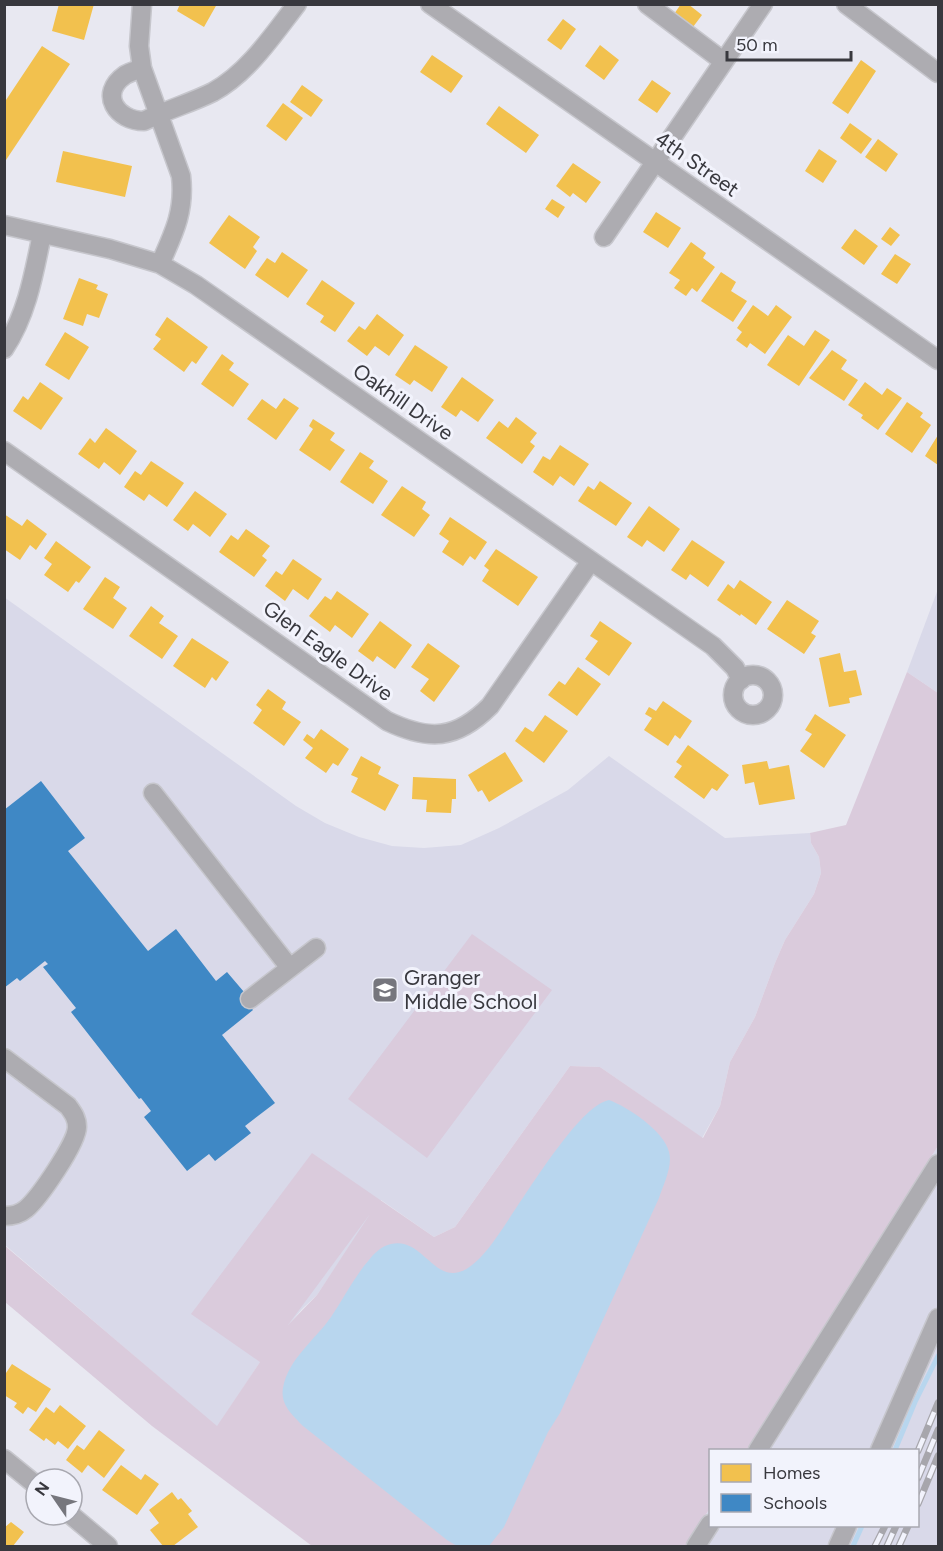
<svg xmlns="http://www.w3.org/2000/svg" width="943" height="1551" font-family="Figtree,sans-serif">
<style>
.built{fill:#d9d9e9}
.green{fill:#dacbdc;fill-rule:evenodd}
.water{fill:#b8d6ee}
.homes{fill:#f2c14e}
.schools{fill:#3f88c5}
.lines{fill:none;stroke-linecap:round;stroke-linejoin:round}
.stream{stroke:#b8d6ee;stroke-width:5}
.minor-casing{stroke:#c6c6cc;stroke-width:21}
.minor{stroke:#adacb1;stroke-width:18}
.rail-casing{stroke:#a7a6ac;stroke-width:7}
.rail{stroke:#f2f3fc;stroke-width:4.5;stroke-dasharray:14;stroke-linecap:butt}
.labels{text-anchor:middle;stroke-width:6;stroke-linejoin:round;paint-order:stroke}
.street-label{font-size:21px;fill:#38383e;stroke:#f2f3fc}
.poi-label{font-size:21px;fill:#38383e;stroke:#f2f3fc;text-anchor:start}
</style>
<rect width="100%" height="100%" fill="#e8e8f1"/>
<path class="built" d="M938 589V693L907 672Z
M4 597 296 806 325 823 359 837 392 846 424 848 461 845 499 828 568 790 609 756 725 838 810 833 811 843 819 857 821 873 814 894 785 940 775 963 755 1017 730 1062 720 1106 702 1138 600 1067 570 1066 455 1227 434 1237 381 1200 317 1295 302 1309 270 1347 217 1427 5 1245Z
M938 1146V1546H686L710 1508V1526H918V1450H747Z"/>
<path class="green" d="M907 672 938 693V1146L747 1450H710V1508L686 1546H312L152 1426 5 1302 4 1245 217 1426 260 1362 191 1314 312 1153 434 1237 455 1227 570 1066 600 1067 703 1138 720 1106 730 1062 755 1017 775 963 785 940 814 894 821 873 819 857 811 843 810 833 846 825ZM370 1214 317 1295 288 1325Z
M472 934 552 990 427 1158 348 1099Z"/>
<path class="water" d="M609 1100C628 1107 664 1131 669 1152 673 1166 663 1185 659 1198L560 1413 548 1432 504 1527 489 1546H457L447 1540 303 1426C293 1415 280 1405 283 1388 288 1359 316 1339 331 1317 344 1298 354 1277 369 1260 374 1253 382 1246 391 1244 430 1235 438 1309 487 1250 512 1220 575 1106 609 1100Z"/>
<path class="homes" d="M59 4H94L84 40 52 31Z
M180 4H217L204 27 177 11Z
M681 4H688L702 15 690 31 672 17Z
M563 19 576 29 561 50 547 40Z
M600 45 619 60 604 80 585 66Z
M42 46 70 64 4 163V103Z
M432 55 463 76 451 93 420 72Z
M861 60 876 71 848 114 832 103Z
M652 80 671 93 657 113 638 100Z
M302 85 323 100 311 117 290 102Z
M283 103 303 118 286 141 266 126Z
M499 106 539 135 526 153 486 124Z
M850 123 872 139 861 154 840 138Z
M878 139 898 154 886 172 865 157Z
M819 149 837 161 823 183 805 171Z
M63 151 132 166 125 197 56 182Z
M573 163 601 182 586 203 573 193 570 197 556 186Z
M552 199 565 207 558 218 545 209Z
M656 212 681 228 668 248 643 232Z
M229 215 260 237 253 247 257 251 245 269 209 243Z
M890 227 900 235 891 246 881 239Z
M855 229 878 246 864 265 841 248Z
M691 242 706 253 703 258 715 267 697 292 692 288 686 296 674 288 680 280 669 273Z
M282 252 308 270 288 298 255 275 267 258 275 263Z
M895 254 911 264 897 284 881 274Z
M721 272 736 282 731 291 747 301 733 322 701 301Z
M79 278 98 285 96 289 108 294 99 318 87 314 83 326 63 319Z
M322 280 355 303 335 332 320 322 324 316 306 304Z
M753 305 768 316 776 305 792 317 765 354 750 343 747 348 736 340 742 332 737 328Z
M377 314 404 335 389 356 375 346 367 356 347 341 359 326 365 330Z
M167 317 208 347 196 364 192 361 184 372 153 349 161 339 155 335Z
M815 330 830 340 799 386 767 365 788 335 804 346Z
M65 332 89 347 69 380 45 365Z
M415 345 448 367 432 392 414 380 410 385 395 375Z
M832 350 847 360 841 369 858 380 844 401 809 378Z
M222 354 234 363 229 370 249 384 233 407 201 384Z
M462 377 494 400 478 422 461 410 456 417 441 407Z
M40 382 63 398 41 430 13 411 23 396 28 400Z
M865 382 882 395 887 388 902 398 878 430 861 418 863 415 848 405Z
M284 398 299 408 276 440 247 419 262 399 276 409Z
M907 402 923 413 920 417 931 425 912 453 885 434Z
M516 417 537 433 530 442 535 446 522 464 486 438 499 421 508 428Z
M313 419 335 433 330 440 345 450 330 471 299 450 313 429 309 426Z
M106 428 137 451 120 475 104 462 99 469 78 454 90 438 95 443Z
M938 435V465L925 456Z
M560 445 589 464 574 486 560 476 553 486 533 472 543 456 550 460Z
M360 452 374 461 369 468 388 481 373 504 340 482Z
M151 461 184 483 167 507 149 494 144 501 124 487 135 471 141 475Z
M600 481 632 503 616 526 578 501 588 486 594 490Z
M402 486 426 502 422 509 430 515 414 537 381 515Z
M195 491 227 514 210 537 193 524 188 531 173 520Z
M649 506 680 529 664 552 647 540 642 547 627 537Z
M4 514 22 526 27 519 47 534 36 550 30 545 20 560 4 549Z
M450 517 487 542 475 560 470 556 463 566 442 552 449 541 439 534Z
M246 529 270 546 262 556 267 560 254 577 219 552 231 535 238 540Z
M692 540 725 562 708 587 690 574 686 580 671 570Z
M56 541 91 567 79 583 76 581 68 592 44 575 52 564 44 558Z
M496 549 538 577 518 606 482 581 489 570 484 566Z
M293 559 322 579 308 600 293 589 285 601 265 586 276 571 282 575Z
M105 577 120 587 113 598 127 608 113 629 83 609Z
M740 580 772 602 756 625 741 614 740 616 717 600 728 584 734 589Z
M337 591 369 614 352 638 335 625 330 632 309 616 325 596 331 600Z
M787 600 819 621 811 633 816 636 804 654 767 629Z
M151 606 164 616 159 623 178 636 162 659 129 636Z
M380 621 412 645 395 669 377 656 373 662 358 651Z
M600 621 632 643 609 676 585 659 598 641 590 636Z
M192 638 229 662 216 681 212 677 205 688 173 666Z
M428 643 460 666 434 702 420 691 429 679 411 667Z
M840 653 844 672 856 670 862 695 849 698 850 703 829 707 819 658Z
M578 667 601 684 577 716 548 695 559 681 565 685Z
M268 689 286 702 282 709 301 722 284 746 253 723 262 710 256 705Z
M663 701 692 721 680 739 675 735 668 746 644 730 652 718 645 714 649 707 656 711Z
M815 714 846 735 824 768 800 751 812 734 805 730Z
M545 715 568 731 544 763 515 741 525 727 533 732Z
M321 729 349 749 338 766 333 763 326 773 305 758 313 748 303 740 307 734 314 739Z
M688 745 729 775 717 791 712 788 704 799 674 777 682 766 676 762Z
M505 752 523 781 489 802 482 790 478 792 468 775Z
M361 756 381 767 378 774 399 785 385 811 351 792 358 778 351 775Z
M767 761 769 769 789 765 795 799 759 805 754 782 745 784 742 765Z
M413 777 456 779V799H452L451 813 426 812 427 800 412 799Z
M12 1364 51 1389 36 1412 28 1407 23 1414 14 1407 17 1403 4 1395V1376Z
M60 1405 86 1426 68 1449 58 1441 55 1445 46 1438 44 1441 29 1430 46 1407 54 1413Z
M99 1430 125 1450 104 1478 88 1465 82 1473 66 1460 77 1445 84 1450Z
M121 1465 141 1480 145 1474 159 1484 137 1515 102 1490Z
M172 1492 178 1500 181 1498 192 1511 188 1514 198 1527 173 1546H163L150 1530 159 1523 149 1510Z
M11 1522 24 1532 13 1546H4V1528Z"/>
<path class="schools" d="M41 781 85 838 68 851 148 951 176 929 216 981 227 972 244 992 241 994 253 1010 222 1035 275 1103 245 1126 251 1133 215 1161 209 1154 187 1171 144 1117 151 1111 141 1098 139 1099 71 1012 76 1008 43 967 48 964 45 961 20 981 17 978 4 988V810Z"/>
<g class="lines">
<path class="stream" d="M895 1450 915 1402 938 1356
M853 1546 862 1526"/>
<defs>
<path id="minor" d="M142 4 139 46 142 68 181 176C185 211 174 233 160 264
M430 4 938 360
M647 4 723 61
M846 4 938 73
M142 68C137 70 130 72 125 75 98 94 117 121 144 121 166 110 191 103 213 92 248 73 273 35 297 4
M4 225 110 249 160 264 196 285 713 646 735 668 741 680
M604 237 763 4
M4 349C27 315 34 273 42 234
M4 451 387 721C429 741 456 740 490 706L591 561
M733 695a20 20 0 1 1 40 0a20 20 0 1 1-40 0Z
M153 793 290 968
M250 999 316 948
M4 1058 68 1106C73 1113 77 1118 77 1127 77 1143 39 1198 26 1209 20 1214 12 1216 4 1216
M758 1450 938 1164
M880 1450 938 1318
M4 1459 36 1485
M71 1515 108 1546
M696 1546 710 1524
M838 1546 847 1526"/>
</defs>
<use href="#minor" class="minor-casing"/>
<use href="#minor" class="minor"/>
<defs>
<path id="rail" d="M918 1451 938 1403
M918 1478 938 1430
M918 1504 938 1456
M875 1546 885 1526
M887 1546 896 1526
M899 1546 908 1526"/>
</defs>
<use href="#rail" class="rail-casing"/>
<use href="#rail" class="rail"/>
</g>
<defs>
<symbol id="school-square" viewBox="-11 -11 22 22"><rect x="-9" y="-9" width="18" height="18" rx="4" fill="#76767d" stroke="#f2f3fc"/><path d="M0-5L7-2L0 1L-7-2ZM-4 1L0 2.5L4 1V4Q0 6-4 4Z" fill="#fff"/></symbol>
</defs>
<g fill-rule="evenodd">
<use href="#school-square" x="370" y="975" width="30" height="30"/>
</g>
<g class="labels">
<g class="street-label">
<text transform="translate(697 164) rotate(35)" y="7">4th Street</text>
<text transform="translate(403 402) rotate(35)" y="7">Oakhill Drive</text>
<text transform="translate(328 651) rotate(36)" y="7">Glen Eagle Drive</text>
</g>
<g class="poi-label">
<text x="404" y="985">Granger<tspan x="404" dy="24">Middle School</tspan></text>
</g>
</g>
<rect width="943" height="1551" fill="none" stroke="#38383e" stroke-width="12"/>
<rect x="709" y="1449" width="210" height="78" fill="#f2f3fc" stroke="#a8a8b0" stroke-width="1.5"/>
<rect x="721" y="1464" width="30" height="18" fill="#f2c14e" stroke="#a8a8b0" stroke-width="1.5"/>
<text x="763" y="1479" font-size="18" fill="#38383e">Homes</text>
<rect x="721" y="1494" width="30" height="18" fill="#3f88c5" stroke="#a8a8b0" stroke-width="1.5"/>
<text x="763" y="1509" font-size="18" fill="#38383e">Schools</text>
<g transform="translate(54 1497) rotate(305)"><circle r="28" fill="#f2f3fc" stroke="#a8a8b0" stroke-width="1.5"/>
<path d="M0-4.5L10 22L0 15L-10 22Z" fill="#76767d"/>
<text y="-9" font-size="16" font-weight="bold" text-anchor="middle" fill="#38383e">N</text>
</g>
<path d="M727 51v9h124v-9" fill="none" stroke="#38383e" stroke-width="3"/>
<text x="736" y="51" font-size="18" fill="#38383e" stroke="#f2f3fc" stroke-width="4.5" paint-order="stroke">50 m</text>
</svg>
